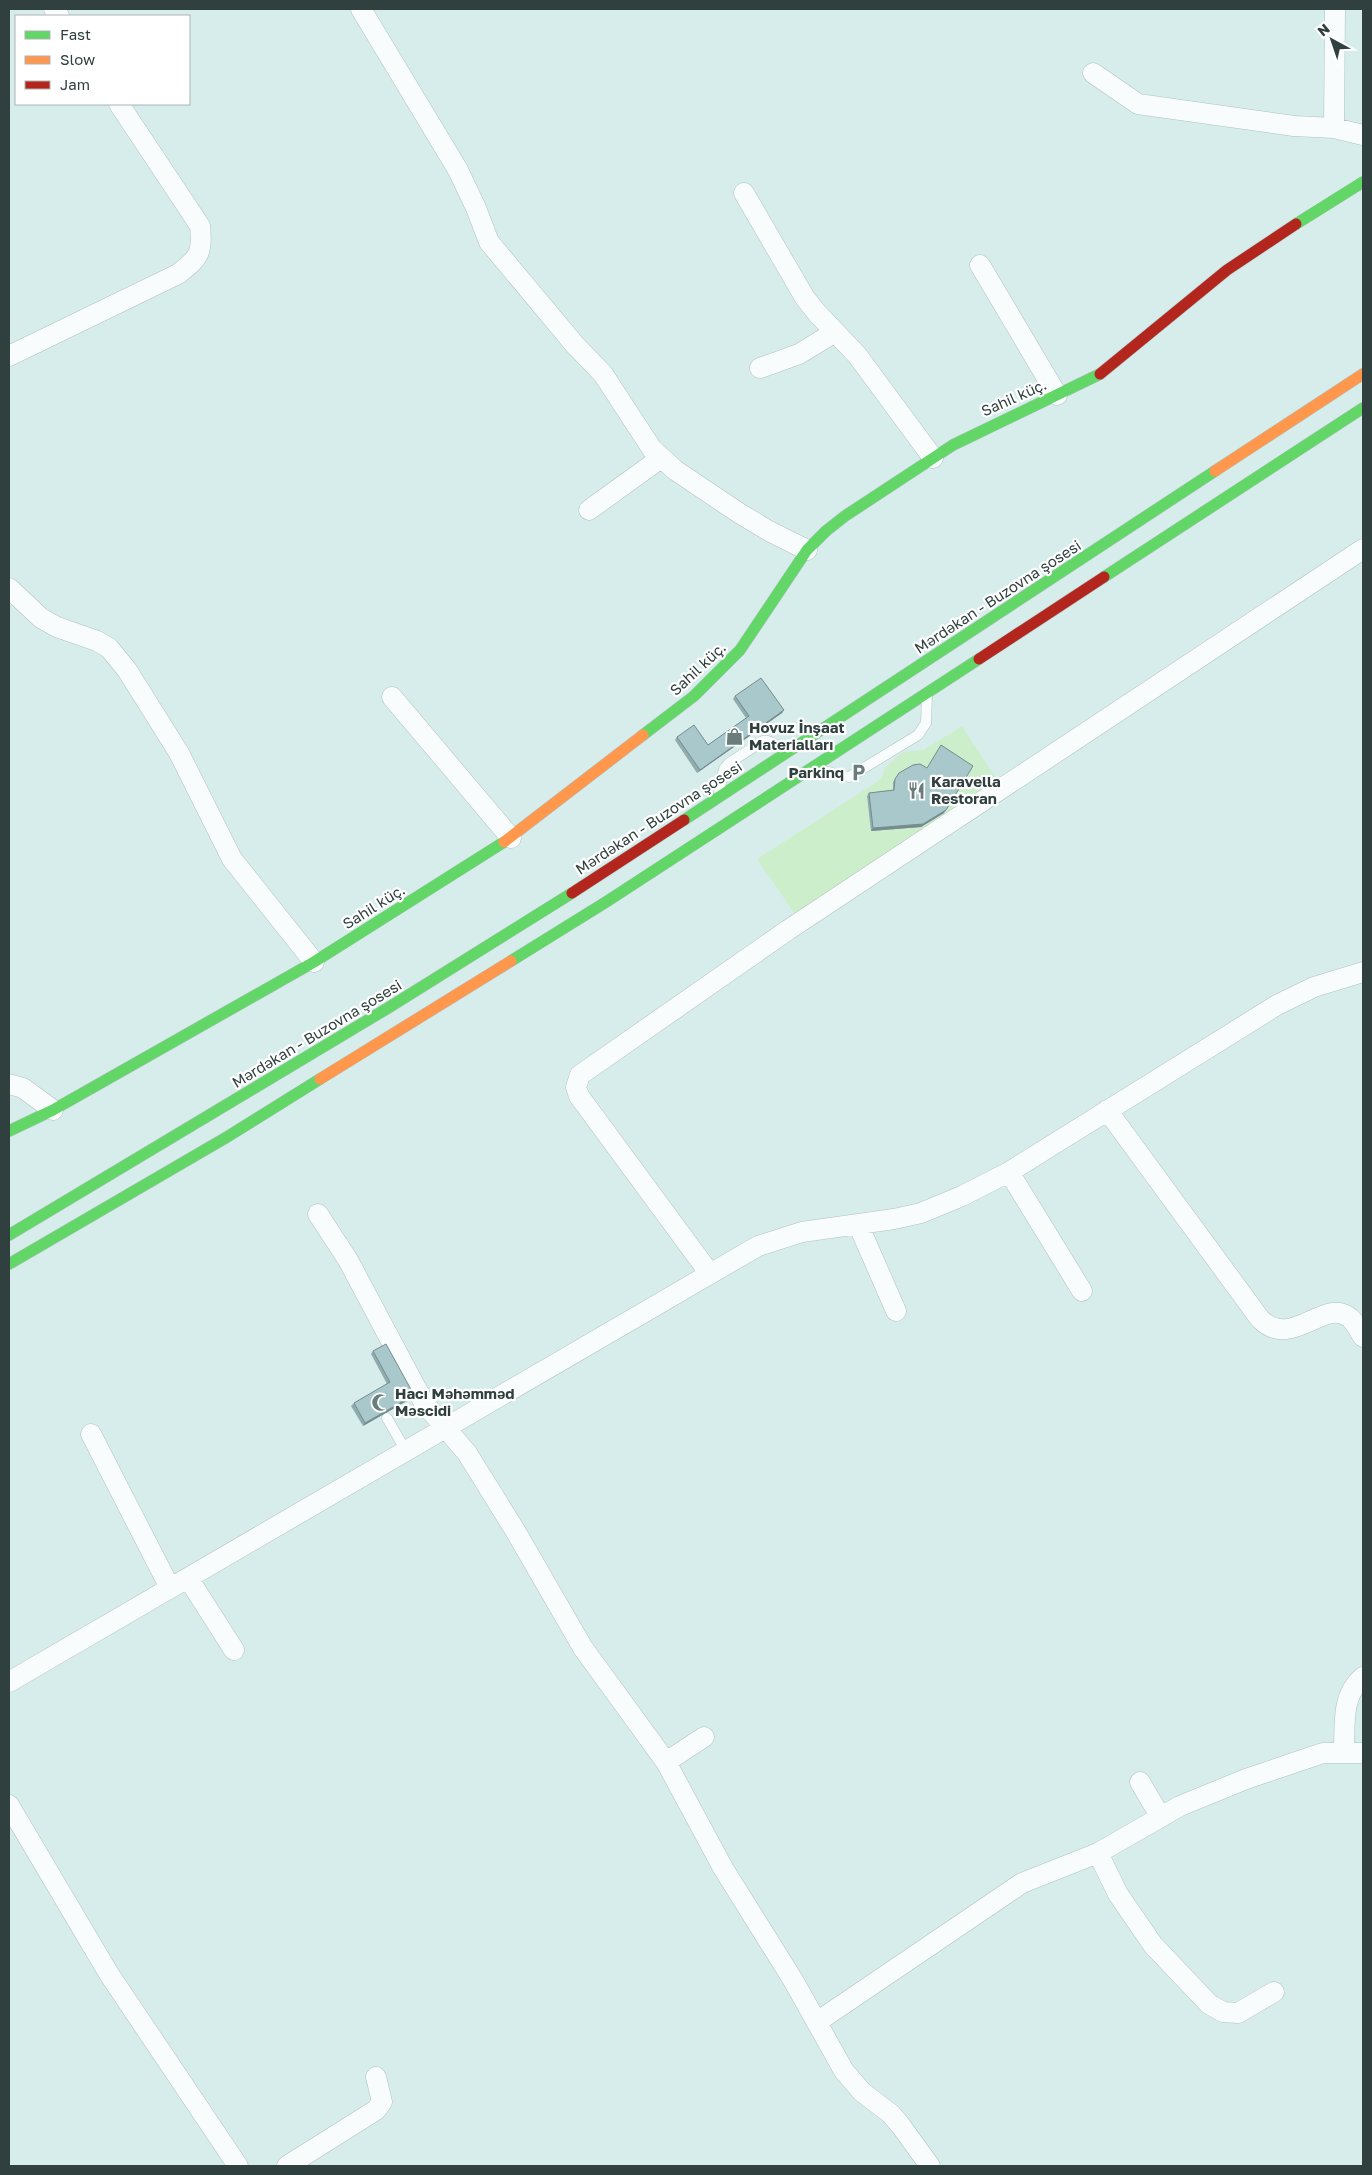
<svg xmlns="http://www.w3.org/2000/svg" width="1372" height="2175" font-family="'Golos Text',sans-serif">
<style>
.green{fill:#cdeeca}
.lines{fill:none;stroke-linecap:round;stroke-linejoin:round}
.lane-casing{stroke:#b0c2c0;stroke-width:11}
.street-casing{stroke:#b0c2c0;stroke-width:21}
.fast-casing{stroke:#b0c2c0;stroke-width:12}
.slow-casing{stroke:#b0c2c0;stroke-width:12}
.jam-casing{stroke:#b0c2c0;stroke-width:12}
.lane{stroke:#f9fcfc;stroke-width:10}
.street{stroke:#f9fcfc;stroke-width:20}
.fast{stroke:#63d668;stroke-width:11}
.slow{stroke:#ff974d;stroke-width:11}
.jam{stroke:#b3261e;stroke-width:11}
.wall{fill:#91acaf}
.shaded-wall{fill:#768c8f}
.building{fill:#a9c8cc;stroke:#768c8f}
.labels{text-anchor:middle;stroke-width:4.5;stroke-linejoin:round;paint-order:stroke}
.street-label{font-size:15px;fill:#2f403e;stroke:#fff}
.poi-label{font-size:15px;font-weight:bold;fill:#2f403e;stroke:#fff;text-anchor:start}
</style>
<rect width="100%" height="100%" fill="#d6edeb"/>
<path class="green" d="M962 726 998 782 795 914 757 859 880 780 886 767 903 752 924 750Z"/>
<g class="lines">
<defs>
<path id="lane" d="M816 769 849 777 918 735 926 723 927 695
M719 791 724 769 729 763 763 741H768L787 749
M387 1418 406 1451"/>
<path id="street" d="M54 9 59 16
M361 9 458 170 476 208 489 242 575 345 603 374 652 449 675 470 739 513 769 531 807 550
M1093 73 1138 104 1294 126 1334 128 1363 135
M1334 128 1335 9
M744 193 805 298 817 313 857 355 933 458
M980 265 1057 395
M9 356 178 274C199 258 203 253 200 226L119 104
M760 368 799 354 835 332
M589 510 661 458
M9 588 41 618 57 627 97 641 109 648 127 670 179 753 232 859 314 962
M392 697 511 838
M9 1084 23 1088 53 1110
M1107 1110 1260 1319C1292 1351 1325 1296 1350 1318 1356 1323 1359 1331 1363 1337
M1009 1172 1082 1291
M318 1214 348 1260 424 1403 467 1453 516 1532 583 1648 666 1762 723 1868 793 1980 844 2071 862 2092 891 2114 901 2126 930 2166
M858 1224 896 1311
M710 1274 579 1096 576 1087 580 1075 788 930 1363 549
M91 1434 170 1588
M188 1578 234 1650
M9 1682 758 1246 802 1232 894 1219 921 1213 962 1196 1009 1172 1277 1005 1314 987 1363 972
M1344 1752C1345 1725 1341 1695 1363 1677
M666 1762 704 1737
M1140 1782 1160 1816
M9 1805 109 1974 238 2166
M1098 1853 1118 1894 1153 1945 1209 2004 1223 2012 1238 2013 1274 1992
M817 2022 1022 1883 1098 1853 1180 1806 1246 1779 1323 1753H1363
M287 2166 376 2110 382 2102 376 2077"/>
<path id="fast" d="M1296 224 1363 182
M1104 577 1363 408
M643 735 694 696 740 650 807 550 826 531 845 516 953 445 1100 374
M684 820 1215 471
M511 961 606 902 979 659
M9 1131 53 1110 314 962 504 842
M9 1235 388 1008 572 893
M9 1264 227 1137 320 1079"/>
<path id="slow" d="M1215 471 1363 374
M504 842 643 735
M320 1079 511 961"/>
<path id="jam" d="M1100 374 1227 270 1296 224
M979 659 1104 577
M572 893 684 820"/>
</defs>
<use href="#lane" class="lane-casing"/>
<use href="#street" class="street-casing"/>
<use href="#fast" class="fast-casing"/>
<use href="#slow" class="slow-casing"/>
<use href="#jam" class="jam-casing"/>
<use href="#lane" class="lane"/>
<use href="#street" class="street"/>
<use href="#fast" class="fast"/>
<use href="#slow" class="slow"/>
<use href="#jam" class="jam"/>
</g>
<path class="wall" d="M735 696 784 710 782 713 697 773 675 740 677 737 708 745 746 718 733 699Z
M899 773 944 813 921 827 871 831 867 796 869 793 893 790V782Z
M373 1351 414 1395 412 1398 363 1426 351 1406 354 1403 387 1384 371 1354Z"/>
<path class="shaded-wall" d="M784 710 782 713 697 773 700 770Z
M946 810 944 813 921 827 871 831 873 828Z
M414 1395 412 1398 363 1426 365 1423Z"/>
<path class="building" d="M761 678 784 710 700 770 677 737 694 725 708 745 749 716 735 696Z
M941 745 973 766 946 810 923 824 873 828 869 793 894 790 895 779 899 773 913 765 920 764 927 768Z
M386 1344 414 1395 365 1423 354 1403 390 1382 373 1351Z"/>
<defs>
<symbol id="shop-bare" viewBox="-9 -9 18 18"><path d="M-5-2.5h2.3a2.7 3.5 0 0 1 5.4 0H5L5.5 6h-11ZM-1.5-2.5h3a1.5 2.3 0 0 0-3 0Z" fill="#697d7b" stroke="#fff" stroke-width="2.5" paint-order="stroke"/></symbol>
<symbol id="parking-bare" viewBox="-9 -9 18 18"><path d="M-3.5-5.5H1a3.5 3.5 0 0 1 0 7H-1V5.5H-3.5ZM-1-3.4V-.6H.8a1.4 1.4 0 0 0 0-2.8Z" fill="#697d7b" stroke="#fff" stroke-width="2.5" paint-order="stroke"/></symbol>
<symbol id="restaurant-bare" viewBox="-9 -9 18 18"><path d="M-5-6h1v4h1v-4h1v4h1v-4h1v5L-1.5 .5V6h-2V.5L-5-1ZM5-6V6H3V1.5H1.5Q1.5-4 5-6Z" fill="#697d7b" stroke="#fff" stroke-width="2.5" paint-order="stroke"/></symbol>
<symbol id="mosque-bare" viewBox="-9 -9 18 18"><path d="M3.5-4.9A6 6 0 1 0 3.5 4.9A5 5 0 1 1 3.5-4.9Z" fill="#697d7b" stroke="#fff" stroke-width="2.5" paint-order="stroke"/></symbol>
</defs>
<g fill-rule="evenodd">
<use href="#shop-bare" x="722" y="724" width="25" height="25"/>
<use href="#parking-bare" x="846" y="760" width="25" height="25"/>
<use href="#restaurant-bare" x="904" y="778" width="25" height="25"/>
<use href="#mosque-bare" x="368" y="1390" width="25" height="25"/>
</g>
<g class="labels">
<g class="street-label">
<text transform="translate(1014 398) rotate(-24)" y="5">Sahil küç.</text>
<text transform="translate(998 597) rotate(-33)" y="5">Mərdəkan - Buzovna şosesi</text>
<text transform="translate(698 669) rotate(-43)" y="5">Sahil küç.</text>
<text transform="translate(659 818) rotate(-33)" y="5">Mərdəkan - Buzovna şosesi</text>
<text transform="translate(374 907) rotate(-32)" y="5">Sahil küç.</text>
<text transform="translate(317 1034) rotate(-31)" y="5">Mərdəkan - Buzovna şosesi</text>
</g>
<g class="poi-label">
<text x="749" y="733">Hovuz İnşaat<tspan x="749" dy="17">Materialları</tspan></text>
<text x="844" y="778" text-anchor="end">Parkinq</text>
<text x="931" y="787">Karavella<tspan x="931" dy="17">Restoran</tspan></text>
<text x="395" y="1399">Hacı Məhəmməd<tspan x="395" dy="17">Məscidi</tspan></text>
</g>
</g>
<rect width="1372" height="2175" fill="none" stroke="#2f403e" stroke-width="20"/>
<rect x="15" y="15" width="175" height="90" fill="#ffffff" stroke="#acb3b2"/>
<rect x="25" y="31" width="25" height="8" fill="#63d668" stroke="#acb3b2"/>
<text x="60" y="40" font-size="15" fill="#2f403e">Fast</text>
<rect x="25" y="56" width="25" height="8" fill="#ff974d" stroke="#acb3b2"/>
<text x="60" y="65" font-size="15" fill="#2f403e">Slow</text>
<rect x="25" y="81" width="25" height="8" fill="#b3261e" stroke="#acb3b2"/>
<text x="60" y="90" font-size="15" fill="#2f403e">Jam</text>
<g transform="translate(1332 40) rotate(320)" stroke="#ffffff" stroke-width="4" paint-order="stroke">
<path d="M0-4L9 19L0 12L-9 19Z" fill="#2f403e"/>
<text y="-8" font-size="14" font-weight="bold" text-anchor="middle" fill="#2f403e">N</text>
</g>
</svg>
